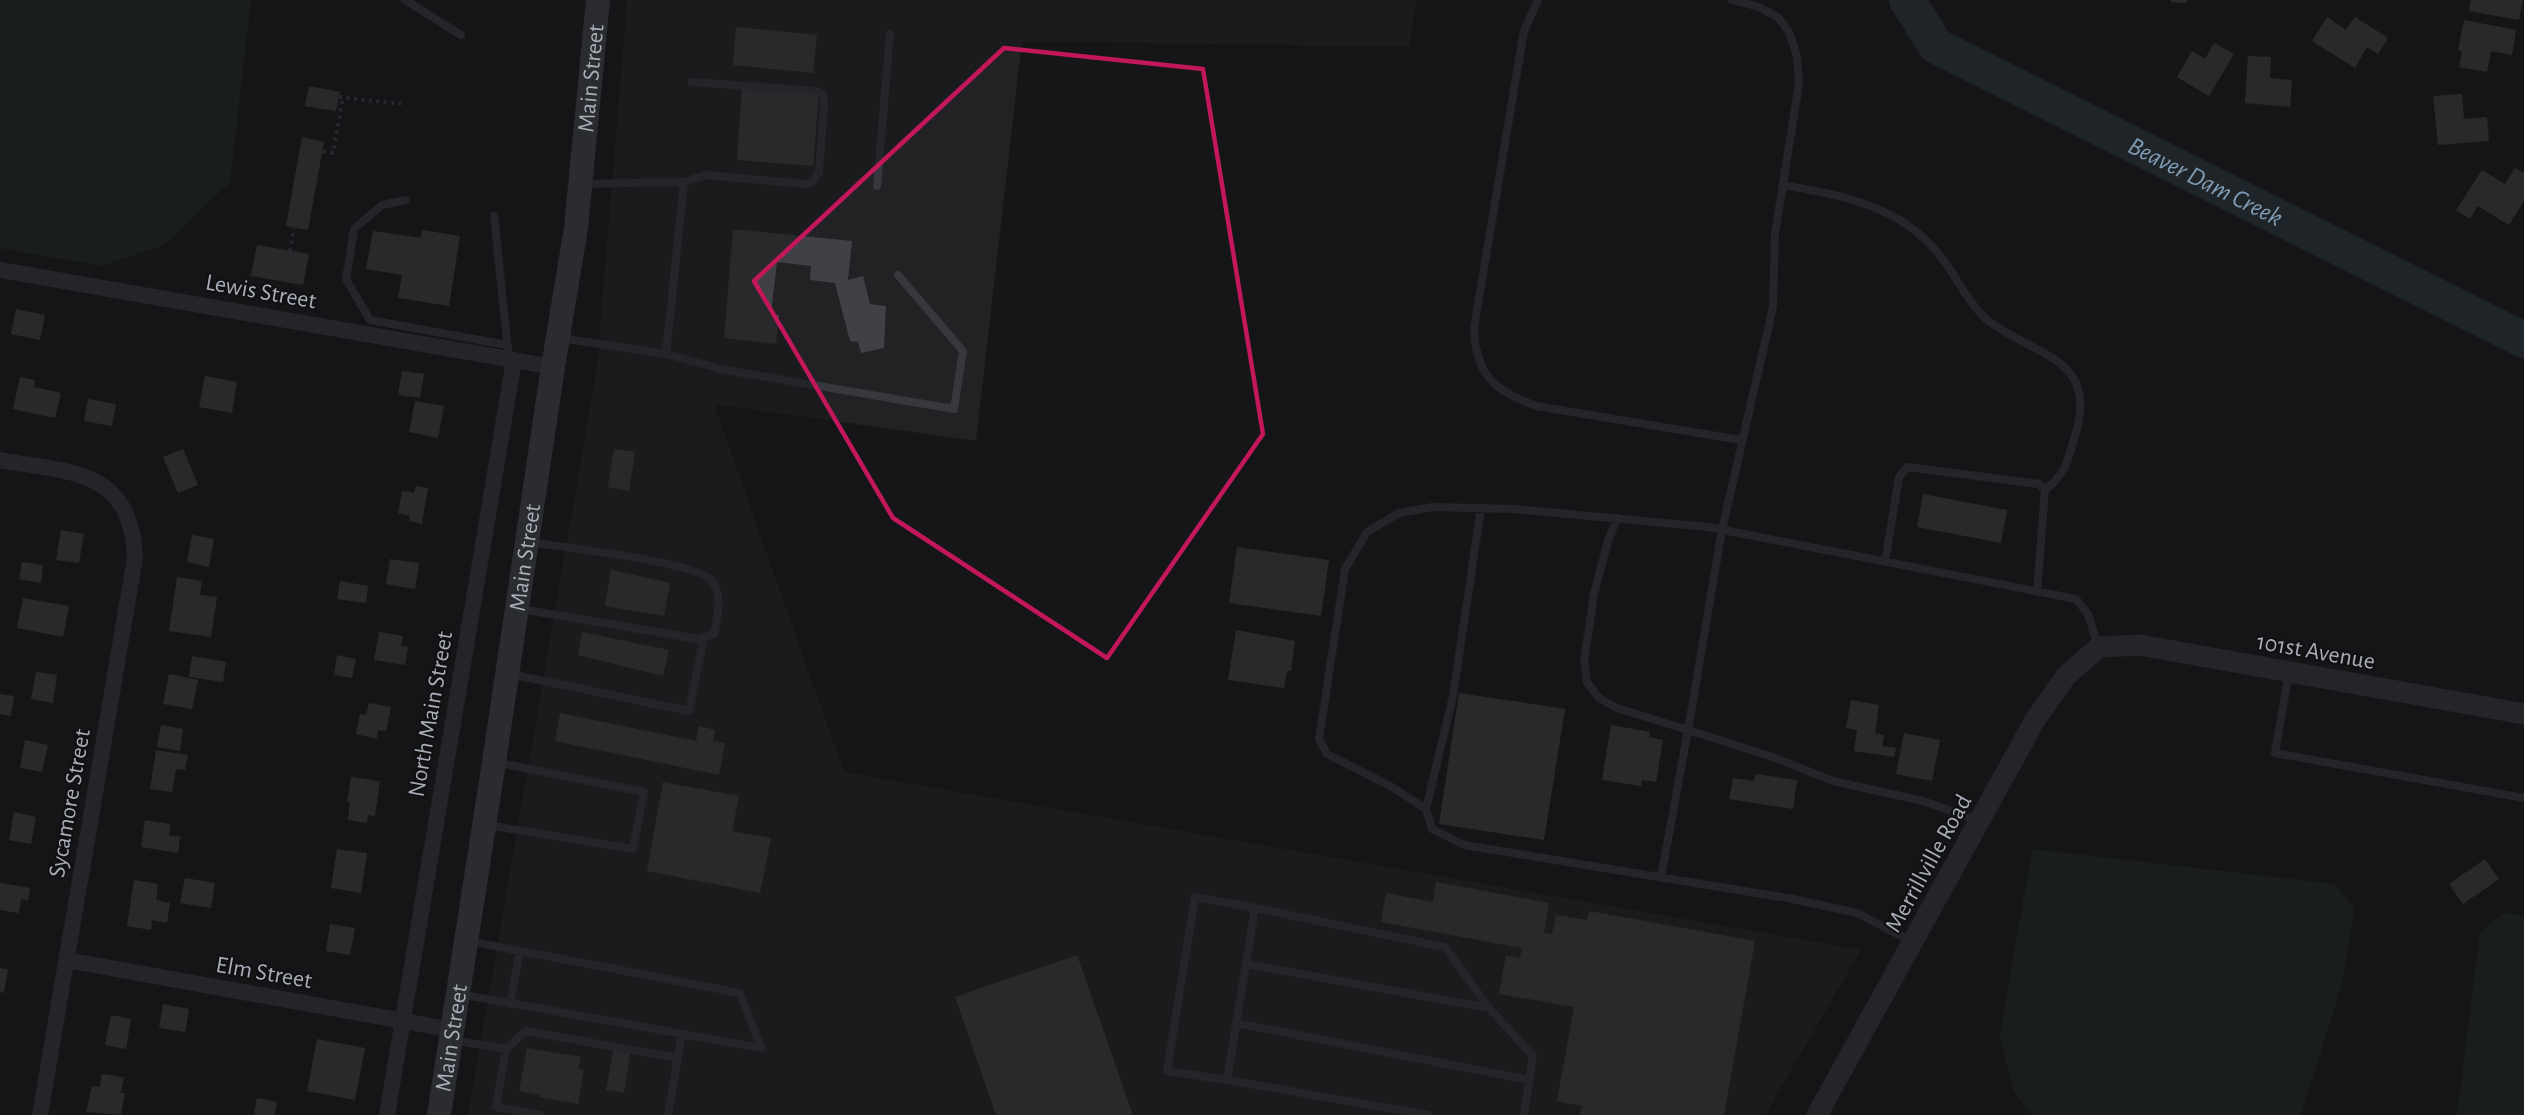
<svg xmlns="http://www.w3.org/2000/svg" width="2524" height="1115" font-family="'Alegreya Sans',sans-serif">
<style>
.built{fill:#222225}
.pitch{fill:#1e261f}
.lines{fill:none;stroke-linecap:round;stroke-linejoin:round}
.river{stroke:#2c353c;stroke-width:36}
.building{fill:#404145}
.path{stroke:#3d3f44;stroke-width:4;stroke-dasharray:3 4.5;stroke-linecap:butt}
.service{stroke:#37383d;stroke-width:8}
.minor{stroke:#37383d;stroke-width:16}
.tertiary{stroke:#37383d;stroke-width:21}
.secondary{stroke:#45474d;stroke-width:24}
.marked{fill:none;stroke:#c2185b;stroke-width:4.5;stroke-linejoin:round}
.labels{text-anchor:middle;stroke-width:4.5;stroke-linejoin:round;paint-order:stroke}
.street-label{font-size:24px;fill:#a8adb8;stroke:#111113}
.water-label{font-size:26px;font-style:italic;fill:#7f9bb3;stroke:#111113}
</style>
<rect width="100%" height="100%" fill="#161618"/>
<path class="built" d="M627 0H1416L1409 47 1022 41 976 441 714 404 844 772 1861 950 1765 1115H468L597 367Z"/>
<path class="pitch" d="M0 0H251L230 182 164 245 101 266 0 248Z
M2032 849 2335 884 2354 909 2341 987 2301 1115H2033L2014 1093 2000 1037Z
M2505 912 2524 917V1115H2457L2480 932Z"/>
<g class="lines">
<path class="river" id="s1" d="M1907 0 1936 46 2524 340"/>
</g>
<path class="building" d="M2171 0H2187V3L2171 2Z
M2471 0H2523L2519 20 2469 11Z
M2327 17 2346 30 2355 17 2388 38 2378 54 2367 47 2355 68 2312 41Z
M2464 20 2516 30 2512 55 2491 51 2487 72 2459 67 2462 51 2458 50Z
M736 27 817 35 813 73 733 65Z
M2214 43 2234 54 2209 96 2177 77 2192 51 2205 59Z
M2248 56 2271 57 2270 78 2292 80 2290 107 2245 103Z
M309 86 340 92 336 111 305 106Z
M742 88 819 94 813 166 737 160Z
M2462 94 2464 119 2487 117 2489 141 2438 145 2433 96Z
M302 137 324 142 308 230 286 226Z
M2515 168 2524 173V201L2509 225 2478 206 2470 219 2456 210 2482 170 2505 184Z
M733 229 852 241 848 280 863 276 870 304 886 306 884 348 861 353 858 342 850 341 835 283 810 280 811 266 777 262 771 314 779 315 776 344 724 338Z
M422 230 460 236 449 306 398 298 402 275 366 269 373 231 421 238Z
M257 245 309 254 303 285 251 276Z
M16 309 45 315 40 340 11 334Z
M402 371 424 374 420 398 398 395Z
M205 376 237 382 232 413 199 407Z
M20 377 35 380 34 387 61 393 55 418 13 409Z
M88 399 116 404 112 426 84 421Z
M415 401 444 406 438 438 409 432Z
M183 449 198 485 178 493 163 457Z
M614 449 635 452 629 491 608 487Z
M416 486 428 488 422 524 409 521 410 516 398 513 402 491 414 493Z
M1923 494 2007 510 2001 543 1917 527Z
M61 530 84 534 79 563 56 560Z
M192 535 214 539 209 567 187 562Z
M1237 547 1329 560 1321 616 1229 603Z
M390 559 419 563 415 589 386 584Z
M22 562 43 565 41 583 19 579Z
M611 570 670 583 664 616 605 606Z
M177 577 202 581 200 595 217 597 211 637 169 631Z
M340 581 368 586 366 603 337 599Z
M23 598 69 606 63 637 17 628Z
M1236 630 1295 641 1291 671H1287L1284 688 1228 680Z
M379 632 403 636 401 646 408 647 405 665 374 660Z
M582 632 669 650 663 676 578 655Z
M337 655 356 659 352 678 334 675Z
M192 656 226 662 223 682 189 677Z
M36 672 57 675 53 703 31 699Z
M169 674 198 680 192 709 163 704Z
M1459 693 1565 709 1544 840 1439 824Z
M0 694 14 696 11 716 0 714Z
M1851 700 1879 705 1875 733 1884 735 1882 746 1896 748 1894 757 1854 751 1857 730 1846 728Z
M369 703 391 707 386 731 378 730 377 739 356 734 360 714 366 715Z
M560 713 696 741 699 726 715 730 713 741 725 743 719 775 555 741Z
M161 725 183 729 180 751 157 747Z
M1611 725 1650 732 1649 737 1663 740 1656 782 1642 780 1641 786 1602 780Z
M1904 733 1940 740 1932 781 1896 774Z
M25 740 48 745 42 772 20 768Z
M156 750 188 755 185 770 176 769 172 792 150 789Z
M1756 774 1797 780 1793 809 1729 799 1733 778 1754 781Z
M351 777 380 781 375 816 368 815 367 823 348 820 350 802H347Z
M663 782 739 796 732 831 771 838 760 893 647 871Z
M14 812 36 817 31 844 9 840Z
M145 820 170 824 169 835 180 837 178 853 141 847Z
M337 849 367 853 361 893 331 888Z
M2485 859 2499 879 2463 904 2449 884Z
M185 878 215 883 211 908 180 903Z
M134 880 158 884 156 900 170 903 167 923 152 920 151 930 127 926Z
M1436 882 1549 903 1544 933 1552 934 1556 915 1587 920 1589 911 1755 941 1724 1115H1580L1582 1106 1557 1101 1574 1007 1499 994 1506 955 1520 958 1522 948 1381 922 1386 893 1433 902Z
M0 883 30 888 28 900 21 899 19 913 0 910Z
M330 924 355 928 350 955 326 951Z
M1077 955 1133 1115H996L955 997Z
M0 968 8 969 4 993 0 992Z
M163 1004 189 1009 185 1032 159 1028Z
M111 1015 131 1019 126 1049 105 1045Z
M317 1039 365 1048 355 1100 307 1091Z
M527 1048 581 1057 578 1069 584 1070 578 1104 539 1097 540 1095 519 1091Z
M613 1051 630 1053 624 1093 606 1090Z
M102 1074 124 1077 121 1093H125L121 1115 86 1112 92 1086 100 1087Z
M257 1098 277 1102 275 1115H254Z"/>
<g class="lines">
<path class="path" d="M339 97 401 104
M323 151 333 153 343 97
M290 251 294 228"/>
<path class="service" d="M405 0 461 35
M1538 0 1524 31 1474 328C1476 376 1494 390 1536 406L1741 440
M1732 0 1759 7 1779 18 1790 34 1797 57 1799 84 1775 233 1773 307 1722 530 1688 730 1773 757 1833 781 1923 801 1980 821
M581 184 684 182 706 175 804 184 812 182 819 172 824 105 823 94 817 91 692 82
M1783 185C1840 195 1898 205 1937 252 1955 273 1965 299 1985 318 2029 356 2101 354 2075 436 2067 462 2067 472 2045 490
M877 186 890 34
M406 200 382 205 354 229 346 279 370 320 507 345
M494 216 508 350
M560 338 666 354 684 182
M666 354 725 370 954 409 963 351 898 275
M1617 518 1608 541 1594 594 1584 661 1587 682 1599 698 1617 708 1688 730 1661 878
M1885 562 1899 477 1907 467 2039 484 2045 490 2037 592
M520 609 698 639 714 634C717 616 724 596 711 580 696 562 561 547 530 542
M2289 672 2275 753 2524 798
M510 674 689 711 704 637
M1426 809 1453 696 1481 508
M487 825 633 849 644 792 495 762
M1911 941 1857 913 1793 899 1464 845 1432 829 1426 809 1392 787 1327 754 1319 739 1345 569 1367 532 1399 513 1433 507 1514 509 1708 527 2076 599 2088 614 2098 646
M1246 964 1255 908 1445 947 1489 1008
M459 994 761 1048 740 993 468 941
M510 1004 520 951
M1236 1023 1529 1080
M452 1040 506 1049 496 1107 540 1115
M506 1049 526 1031 677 1058
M1227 1080 1167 1071 1195 897 1255 908
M668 1115 682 1034
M1428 1115 1227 1080 1246 964 1489 1008 1533 1056 1524 1115"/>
<path class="minor" d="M0 270 514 360
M0 460C71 473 131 468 135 558L40 1115
M67 960 453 1030
M387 1115 514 360 553 367"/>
<path class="tertiary" d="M1817 1115 2035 720 2066 676 2099 647 2140 645 2524 714"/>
<path class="secondary" id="s2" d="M439 1115 494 762 553 367 576 228 598 0"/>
</g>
<path d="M0 0H2524V1115H0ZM1004 48 1203 69 1263 434 1107 658 893 518 754 281Z" fill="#161618" fill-opacity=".55" fill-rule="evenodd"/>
<path class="marked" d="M1004 48 1203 69 1263 434 1107 658 893 518 754 281Z"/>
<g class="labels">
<g class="street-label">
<text dy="8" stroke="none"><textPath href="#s2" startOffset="1048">Main Street</textPath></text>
<text transform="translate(261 291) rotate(10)" y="8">Lewis Street</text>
<text dy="8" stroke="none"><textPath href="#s2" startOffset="564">Main Street</textPath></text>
<text transform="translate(2316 651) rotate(10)" y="8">101st Avenue</text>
<text transform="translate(430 714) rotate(-80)" y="8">North Main Street</text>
<text transform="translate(69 803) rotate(-80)" y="8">Sycamore Street</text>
<text transform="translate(1928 863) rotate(-61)" y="8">Merrillville Road</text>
<text transform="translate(264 972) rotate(10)" y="8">Elm Street</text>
<text dy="8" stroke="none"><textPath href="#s2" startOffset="78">Main Street</textPath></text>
</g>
<g class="water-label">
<text dy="9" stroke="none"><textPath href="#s1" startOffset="356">Beaver Dam Creek</textPath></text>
</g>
</g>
</svg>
